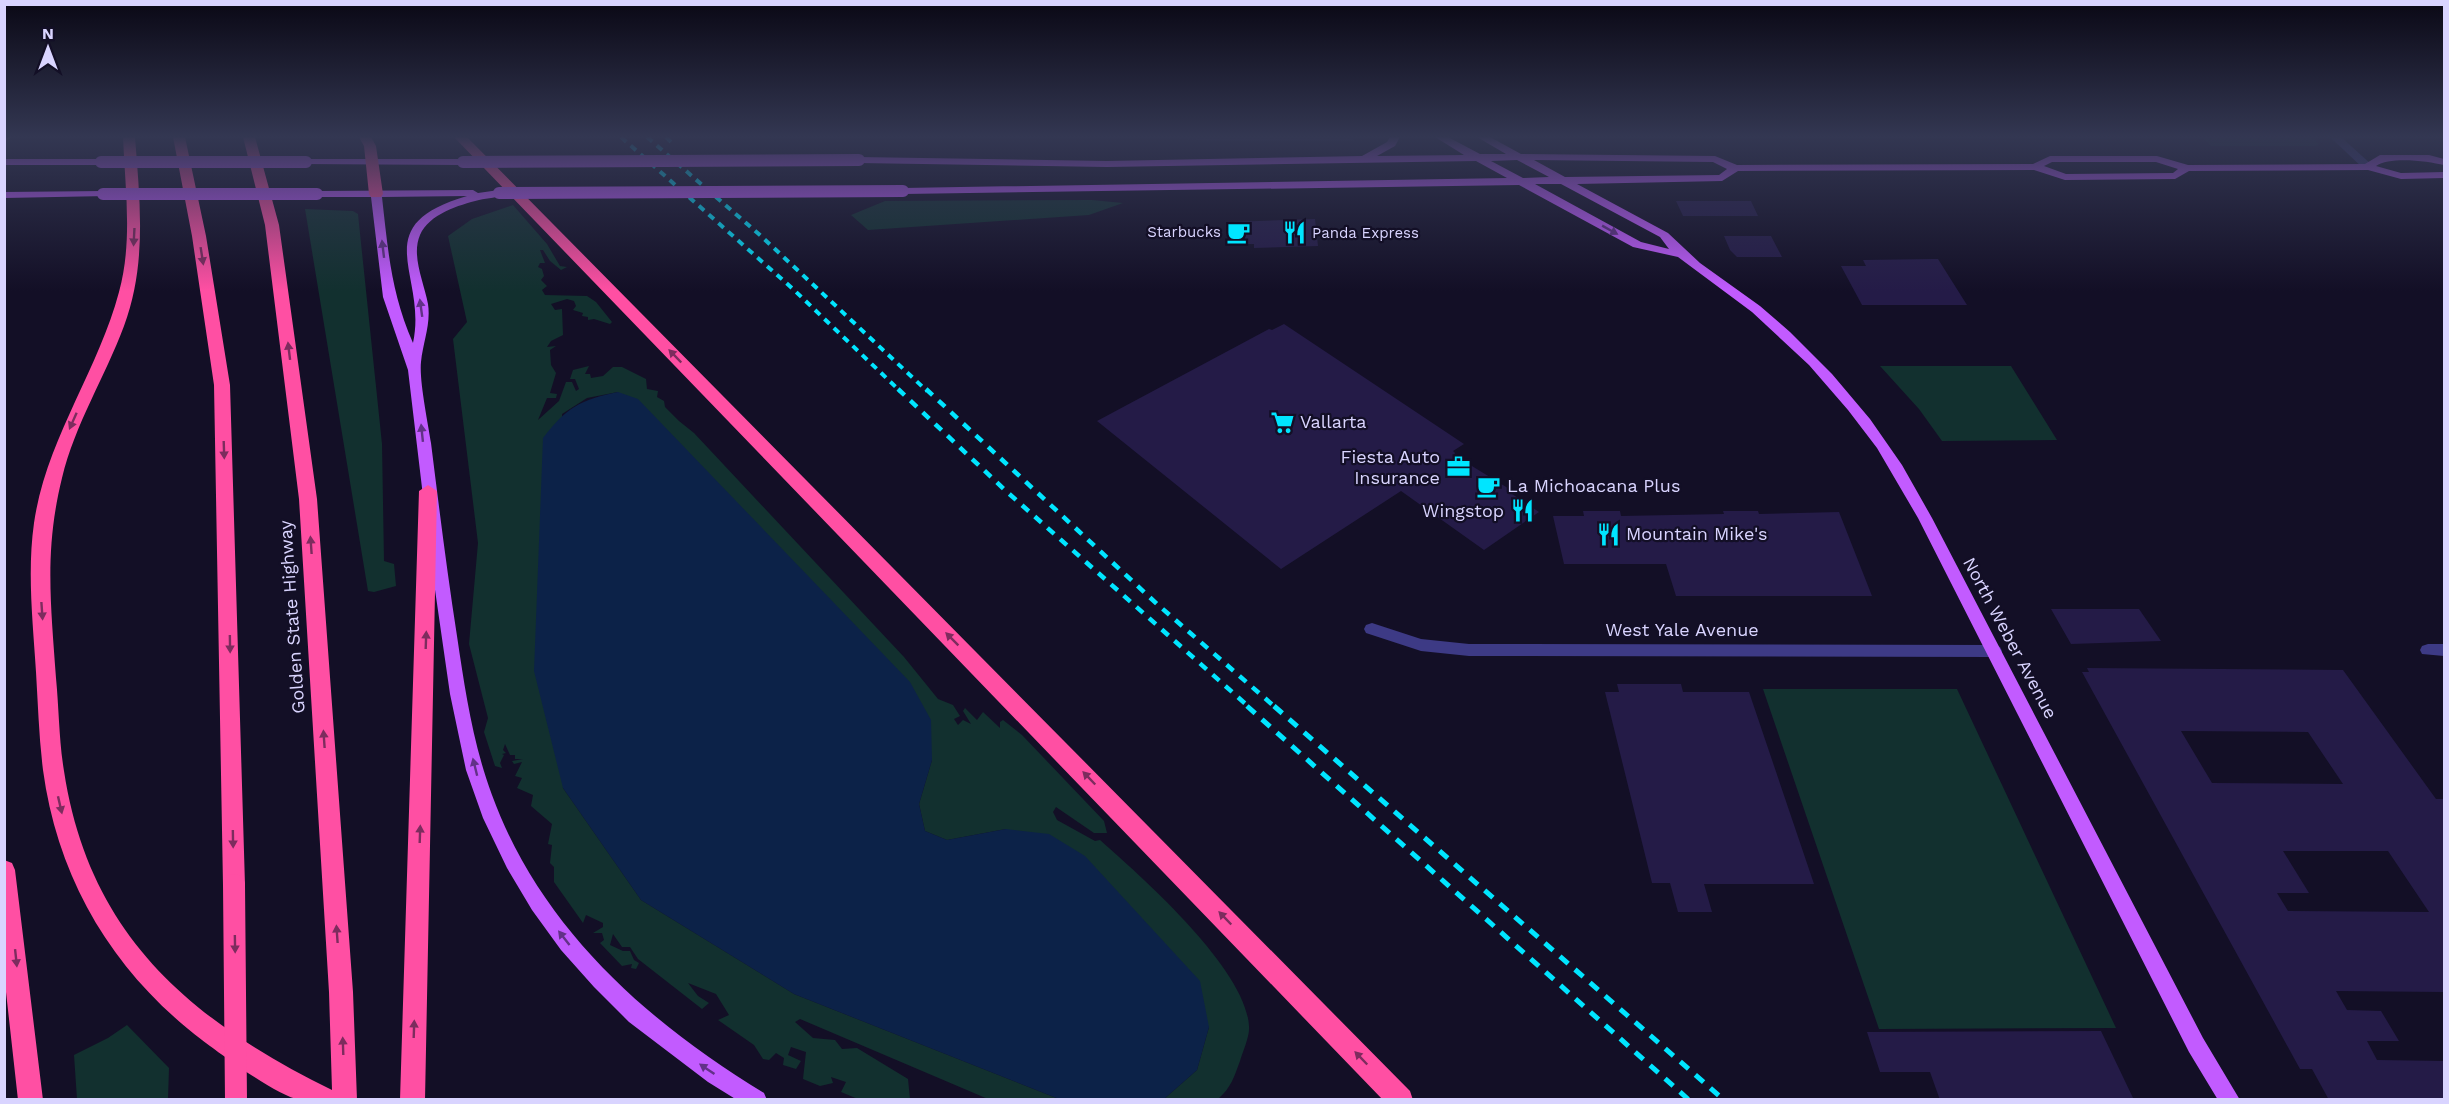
<svg xmlns="http://www.w3.org/2000/svg" width="2449" height="1104" font-family="'Work Sans',sans-serif">
<style>
.green{fill:#12302f}
.water{fill:#0c2248}
.building{fill:#241b47;fill-rule:evenodd}
.lines{fill:none;stroke-linecap:round;stroke-linejoin:round}
.minor{fill:#3d3a85;fill-rule:evenodd}
.major{fill:#c25bff;fill-rule:evenodd}
.highway{fill:#ff4fa3;fill-rule:evenodd}
.rail-far2{stroke:#00e5ff;stroke-width:4;stroke-dasharray:7 6;stroke-linecap:butt}
.rail-far1{stroke:#00e5ff;stroke-width:4.5;stroke-dasharray:9 8;stroke-linecap:butt}
.rail{stroke:#00e5ff;stroke-width:5;stroke-dasharray:11 9;stroke-linecap:butt}
.major-bridge{stroke:#c25bff;stroke-width:12}
.highway-bridge{stroke:#ff4fa3;stroke-width:22}
.oneway{fill:#623188}
.oneway2{fill:#7d2c5e}
.labels{text-anchor:middle;stroke-width:4.5;stroke-linejoin:round;paint-order:stroke}
.far-poi-label{font-size:15px;fill:#d9d4ff;stroke:#130f26;text-anchor:end}
.poi-label{font-size:18px;fill:#d9d4ff;stroke:#130f26;text-anchor:start}
.street-label{font-size:18px;fill:#d9d4ff;stroke:#130f26}
</style>
<rect width="100%" height="100%" fill="#130f26"/>
<path class="green" d="M2202 137H2312L2319 144 2316 146H2211Z
M1092 200 1123 203 1089 215 868 230 851 215 885 201Z
M513 205 547 244 560 266 567 267 561 270 550 261 543 250H540L545 263H540L538 267 542 269 544 276 541 280 547 286 542 290 545 295 587 296 596 302 612 322 610 324 594 319 588 320V317L582 316 583 313 573 310 576 306 574 301 567 299 551 304 555 310 562 309 563 335 551 341 547 347 556 346 550 350 551 365 556 373 550 393 557 394 556 398H547L538 420 559 401 566 382H572L576 391 579 389 575 379H570L573 370 589 366 585 374H590L591 378 603 376 613 367H622L646 379 647 389 658 391 657 397 664 401 665 407 679 421 694 433 904 657 938 699 953 705 960 716 954 719 958 725 963 720 971 724 963 711 965 708 977 720 983 712 1000 728V722L1003 720 1022 735 1104 821 1107 833H1094L1056 807 1053 812 1057 820 1095 841 1100 840C1142 877 1246 969 1249 1026 1250 1036 1243 1051 1240 1061 1234 1077 1231 1088 1218 1099H1164L1197 1070 1209 1027 1006 829 947 840 925 831 919 804 932 760 618 392 587 398 562 414 563 788 641 900 794 994 1059 1099H988L800 1019 795 1022 813 1038 835 1040 842 1049 857 1048 908 1079 910 1099H858L841 1092 846 1082 831 1077 833 1083 820 1086 803 1079 806 1052 791 1047 788 1055 801 1061 796 1069 783 1065 784 1058 776 1053 769 1060 763 1059 754 1045 718 1020 729 1015 716 994 688 983 698 996 709 1003 702 1009 638 959 630 947H622L613 934 610 945 623 951H630L634 960 639 963 636 969 631 968 632 964 622 966 600 943 604 940 602 933H593L603 927V923L586 915 583 923 554 882V867L550 863 552 845 548 844 552 824 531 806 533 795 517 788 522 778 515 776 522 762 514 764 512 761 523 759H515V755H510L505 744 503 750 506 753 502 754 504 755 500 763 502 768 495 766 484 732 488 718 469 644 478 543 453 339 467 322 448 236 472 219Z
M305 209 353 211 358 214 382 444 384 561 394 564 396 586 374 592 368 591Z
M1880 366H2011L2057 440 1942 441 1919 409Z
M1763 689H1957L2116 1028 1879 1029Z
M127 1025 169 1068 168 1099H77L74 1055 108 1038Z"/>
<path class="water" d="M618 392 638 399 910 682 931 720 932 760 919 804 925 831 947 840 1006 829 1049 834 1085 856 1200 981 1209 1027 1197 1070 1164 1099H1059L794 994 641 900 563 788 534 671 543 438C567 407 580 400 618 392Z"/>
<path class="building" d="M1179 137H1353L1354 141H1226L1179 139Z
M1676 201H1751L1758 216H1683Z
M1315 219 1318 246 1254 248V244H1228L1227 228H1230V222Z
M1724 236H1771L1782 257H1737L1730 250Z
M1931 259H1938L1967 305H1862L1841 266H1866L1863 260Z
M1284 324 1464 444 1453 451 1455 453 1454 455 1511 490 1509 492 1539 512 1484 550 1401 491 1281 569 1097 421 1269 329 1272 330Z
M1583 511H1620L1621 516 1724 514 1723 511H1758L1759 514 1839 512 1872 596H1676L1666 564H1564L1553 516H1584Z
M2051 609H2139L2161 641 2071 644Z
M2087 668 2343 670 2436 799H2444V992L2336 991 2347 1010 2381 1011 2399 1041H2367L2377 1060 2444 1061V1100H2329L2312 1069H2300L2082 672H2089ZM2181 731 2308 732 2343 784 2212 783ZM2283 851H2388L2429 912 2288 911 2277 893H2309Z
M1617 684H1681L1683 692H1749L1814 884H1704L1712 912H1678L1670 883H1652L1605 692H1619Z
M2101 1031 2134 1100H1940L1930 1072H1880L1867 1032Z"/>
<g class="lines">
<path class="minor" d="M2330 137H2341L2372 165V169H2364Z
M1372 623 1421 639 1469 644 1994 645 2000 647 2002 651 2000 655 1994 657 1469 656 1421 651 1366 633 1364 629 1366 625Z
M2428 644H2444V656L2422 654 2420 650 2422 646Z"/>
<path class="major" d="M1390 137H1400L1395 146 1377 156 1464 155 1435 137H1448L1480 154H1506L1477 137H1490L1521 154 1715 156 1737 165 2033 164 2050 156H2157L2188 165 2365 164 2380 155H2429L2444 159V165C2428 161 2390 156 2376 166L2401 173 2444 172V178L2401 179 2368 170 2189 171 2175 179 2065 180 2034 170 1738 171 1722 181 1577 184 1668 233 1700 263 1760 306 1790 332 1832 374 1870 419 1902 465 1932 518 2203 1038 2240 1100H2218L2189 1052 1918 518 1877 448 1848 410 1809 365 1752 312 1678 257 1633 247 1519 185 903 194 897 191 903 188 1507 178 1476 161 1107 167 859 163 854 160 859 157 1107 161 1362 156 1387 142ZM1517 160 1549 177 1523 178 1491 161ZM1534 160 1713 162 1727 169 1719 175 1565 177ZM2052 162H2156L2178 169 2173 173 2066 174 2044 166ZM1535 184H1561L1660 237 1669 249 1641 242Z
M4 159H101L106 162 101 165H4Z
M306 159H463L468 162 463 165 302 164V160Z
M473 190 478 193 499 190 505 193C498 198 488 198 479 200 459 205 429 214 420 235 411 256 424 282 428 304 431 324 423 342 421 362 419 380 428 423 431 443 439 507 447 572 457 636 465 690 473 744 492 795 540 927 647 1022 764 1093L767 1100H737L708 1082 629 1022 594 987 561 950 532 910 507 868 483 818 466 770 450 694 430 555 408 370 383 297 371 197H317L311 194 317 191ZM467 196C364 226 428 274 413 343 391 293 388 250 382 197Z
M103 191 109 194 107 196 4 198V192Z"/>
<path class="highway" d="M4 137H12L4 142Z
M123 137H135C140 202 147 264 124 326 105 377 75 424 62 478 44 551 51 605 56 678 59 709 59 741 64 771 89 935 190 1020 332 1090L329 992 299 499 265 225 243 137H255L279 225 317 499 353 992 357 1100C339 1100 318 1102 300 1100 277 1096 222 1055 202 1040 114 973 58 881 43 770 39 738 38 705 36 672 33 623 27 573 34 523 46 440 98 371 119 292 133 241 125 188 123 137Z
M173 137H185L206 236 230 385 245 885 242 892 234 895 226 892 223 885 214 385 192 236Z
M359 137H371L376 146 383 194 381 197H371L369 194 364 146Z
M454 137H467L1410 1091 1413 1100H1383Z
M428 485 437 491 425 1100H400L419 491Z
M4 860 12 863 15 870 43 1100H18L4 974Z"/>
<path class="rail-far2" d="M621 137 793 289 900 391
M647 137 761 236 927 391
M666 137 671 142"/>
<path class="rail-far1" d="M898 389 1006 491 1249 707
M926 389 1157 604 1275 707"/>
<path class="rail" d="M1247 706 1689 1100
M1274 706 1724 1100"/>
<path class="major-bridge" d="M101 162H306
M463 162 859 160
M499 193 903 191
M103 194H317"/>
<path class="highway-bridge" d="M234 885 236 1100"/>
</g>
<defs><path id="oneway-solid" d="M-6-.8H1V-3.2L6.5 0L1 3.2V.8H-6Z" transform="scale(1.5)"/></defs>
<g class="oneway">
<use href="#oneway-solid" transform="translate(1610 230) rotate(29)"/>
<use href="#oneway-solid" transform="translate(383 249) rotate(-97)"/>
<use href="#oneway-solid" transform="translate(421 308) rotate(-98)"/>
<use href="#oneway-solid" transform="translate(422 433) rotate(-96)"/>
<use href="#oneway-solid" transform="translate(475 767) rotate(-104)"/>
<use href="#oneway-solid" transform="translate(564 938) rotate(-128)"/>
<use href="#oneway-solid" transform="translate(707 1069) rotate(-146)"/>
</g>
<g class="oneway2">
<use href="#oneway-solid" transform="translate(134 237) rotate(93)"/>
<use href="#oneway-solid" transform="translate(202 256) rotate(81)"/>
<use href="#oneway-solid" transform="translate(289 351) rotate(-97)"/>
<use href="#oneway-solid" transform="translate(675 356) rotate(-134)"/>
<use href="#oneway-solid" transform="translate(73 421) rotate(114)"/>
<use href="#oneway-solid" transform="translate(224 450) rotate(88)"/>
<use href="#oneway-solid" transform="translate(311 545) rotate(-94)"/>
<use href="#oneway-solid" transform="translate(42 611) rotate(86)"/>
<use href="#oneway-solid" transform="translate(952 639) rotate(-135)"/>
<use href="#oneway-solid" transform="translate(426 640) rotate(-88)"/>
<use href="#oneway-solid" transform="translate(230 644) rotate(89)"/>
<use href="#oneway-solid" transform="translate(324 739) rotate(-94)"/>
<use href="#oneway-solid" transform="translate(1089 778) rotate(-134)"/>
<use href="#oneway-solid" transform="translate(60 805) rotate(77)"/>
<use href="#oneway-solid" transform="translate(420 834) rotate(-88)"/>
<use href="#oneway-solid" transform="translate(233 839) rotate(89)"/>
<use href="#oneway-solid" transform="translate(1225 918) rotate(-134)"/>
<use href="#oneway-solid" transform="translate(337 934) rotate(-94)"/>
<use href="#oneway-solid" transform="translate(235 944) rotate(89)"/>
<use href="#oneway-solid" transform="translate(16 958) rotate(84)"/>
<use href="#oneway-solid" transform="translate(414 1029) rotate(-88)"/>
<use href="#oneway-solid" transform="translate(343 1046) rotate(-92)"/>
<use href="#oneway-solid" transform="translate(1361 1058) rotate(-134)"/>
</g>
<linearGradient id="sky" x2="0" y2="1"><stop stop-color="#0a0815"/><stop offset="0.47" stop-color="#333752"/><stop offset="1" stop-color="#333752" stop-opacity="0"/></linearGradient>
<rect width="2449" height="291" fill="url(#sky)"/>
<defs>
<symbol id="cafe-bare" viewBox="-9 -9 18 18"><path d="M-5.5-4.5H6V0H3Q3 3.5 0 3.5H-2.5Q-5.5 3.5-5.5 0ZM3-3.2v2h1.7v-2ZM-6 4.5H4V6H-6Z" fill="#00e5ff" stroke="#130f26" stroke-width="2.5" paint-order="stroke"/></symbol>
<symbol id="restaurant-bare" viewBox="-9 -9 18 18"><path d="M-5-6h1v4h1v-4h1v4h1v-4h1v5L-1.5 .5V6h-2V.5L-5-1ZM5-6V6H3V1.5H1.5Q1.5-4 5-6Z" fill="#00e5ff" stroke="#130f26" stroke-width="2.5" paint-order="stroke"/></symbol>
<symbol id="supermarket-bare" viewBox="-9 -9 18 18"><path d="M-6-5.5h2.5l.6 2H6L4.5 2H-2.5L-4.4-4H-6ZM-1.5 3.2a1.3 1.3 0 1 0 .1 0ZM3 3.2a1.3 1.3 0 1 0 .1 0Z" fill="#00e5ff" stroke="#130f26" stroke-width="2.5" paint-order="stroke"/></symbol>
<symbol id="office-bare" viewBox="-9 -9 18 18"><path d="M-6-3h4V-5.5h4V-3h4V5H-6ZM-1-4.5V-3h2v-1.5ZM-6 0V1H6V0Z" fill="#00e5ff" stroke="#130f26" stroke-width="2.5" paint-order="stroke"/></symbol>
</defs>
<g fill-rule="evenodd">
<use href="#cafe-bare" x="1222" y="216" width="33" height="33"/>
<use href="#restaurant-bare" x="1278" y="216" width="33" height="33"/>
<use href="#supermarket-bare" x="1266" y="406" width="33" height="33"/>
<use href="#office-bare" x="1442" y="450" width="33" height="33"/>
<use href="#cafe-bare" x="1472" y="470" width="33" height="33"/>
<use href="#restaurant-bare" x="1506" y="494" width="33" height="33"/>
<use href="#restaurant-bare" x="1592" y="518" width="33" height="33"/>
</g>
<g class="labels">
<g class="far-poi-label">
<text x="1221" y="237">Starbucks</text>
<text x="1312" y="238" text-anchor="start">Panda Express</text>
</g>
<g class="poi-label">
<text x="1300" y="428">Vallarta</text>
<text x="1440" y="463" text-anchor="end">Fiesta Auto<tspan x="1440" dy="21">Insurance</tspan></text>
<text x="1507" y="492">La Michoacana Plus</text>
<text x="1504" y="517" text-anchor="end">Wingstop</text>
<text x="1626" y="540">Mountain Mike's</text>
</g>
<g class="street-label">
<text transform="translate(292 617) rotate(-94)" y="6">Golden State Highway</text>
<text x="1682" y="636">West Yale Avenue</text>
<text transform="translate(2010 638) rotate(62)" y="6">North Weber Avenue</text>
</g>
</g>
<rect width="2449" height="1104" fill="none" stroke="#d9d4ff" stroke-width="12"/>
<g transform="translate(48 48)" stroke="#130f26" stroke-width="4.5" paint-order="stroke">
<path d="M0-4.5L10 22L0 15L-10 22Z" fill="#d9d4ff"/>
<text y="-9" font-size="16" font-weight="bold" text-anchor="middle" fill="#d9d4ff">N</text>
</g>
</svg>
